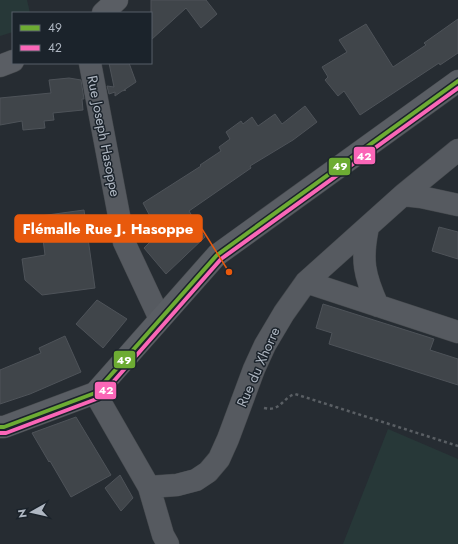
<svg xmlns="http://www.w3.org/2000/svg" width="458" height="544" font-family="Jost,sans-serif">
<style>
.green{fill:#273838}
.building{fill:#40454a;stroke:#4e5359}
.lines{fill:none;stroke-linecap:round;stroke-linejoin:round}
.street-casing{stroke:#44484c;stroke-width:23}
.secondary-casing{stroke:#44484c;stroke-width:23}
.path{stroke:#5a5f64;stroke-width:2.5;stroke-dasharray:3 3;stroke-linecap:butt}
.street{stroke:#565a60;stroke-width:22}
.secondary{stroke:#5a5e64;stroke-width:22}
.bus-1-casing{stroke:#1b232b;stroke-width:7}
.bus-2-casing{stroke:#1b232b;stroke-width:7}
.bus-1{stroke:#6dac33;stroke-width:4}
.bus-2{stroke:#fa66b7;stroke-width:4}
.labels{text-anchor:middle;stroke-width:3;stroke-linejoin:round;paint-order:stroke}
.street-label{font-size:14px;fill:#b0b8c3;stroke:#1b232b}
.leader{fill:none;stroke:#e8590c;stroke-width:1.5}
.callout-dot{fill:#e8590c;stroke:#1b232b;stroke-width:1.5}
.callout{fill:#e8590c;stroke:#e8590c;stroke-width:1.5}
.callout-label{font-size:15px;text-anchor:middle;font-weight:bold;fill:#fff}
.line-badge{stroke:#1b232b;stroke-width:1.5}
.badge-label{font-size:11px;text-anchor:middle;font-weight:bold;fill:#fff}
</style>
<rect width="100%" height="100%" fill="#262c32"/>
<path class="green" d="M0 0H27L30 13H13V32L0 36Z
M388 429 458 459V544H343Z"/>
<path class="building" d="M151 0H206L217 14 201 28 186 8 151 40Z
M458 19V53L440 65 439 63 360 115 344 91 338 96 325 80 328 77 322 67 347 52 339 40 366 24 393 67 426 45 424 43Z
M109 63H129L136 82 124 90H126L122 91 115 96V92L109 94 107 86 114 87Z
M69 78 81 80 84 99H82L83 110 53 113 54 120 44 121 45 128 23 130 22 121 0 125V98L51 93 49 80Z
M305 106 317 122 293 140 250 166 251 168 189 211 205 237 166 274 144 248 159 233 143 203 201 166 200 165 221 151 219 147 230 139 226 132 241 121 243 124 252 117 258 126 275 114 282 124Z
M84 210 95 288 42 295 25 280 22 259 45 255 40 216Z
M439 227 458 232V259L432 251Z
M97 300 127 319 103 348 76 324Z
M323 304 434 339 430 350 458 359V385L329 344 332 333 316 328Z
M65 336 81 372 30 394 0 404V370L41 353 39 348Z
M76 417 111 475 71 497 50 461 49 462 32 433Z
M120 475 133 498 121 511 105 488Z"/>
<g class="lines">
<defs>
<path id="street" d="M90 63 124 242 160 319
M403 195 421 197 458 205
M368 227C361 260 364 275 378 306
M306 282 458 332
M95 393 149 487 163 535 168 544
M149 487 177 485 196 480 208 472 219 459 228 439 254 369 265 345 284 313 306 282 403 195 458 150"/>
<path id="secondary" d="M103 13 117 0
M0 66 13 61
M0 427H4L95 393 217 255 458 81"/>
</defs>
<use href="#street" class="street-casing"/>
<use href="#secondary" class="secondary-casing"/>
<path class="path" d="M264 408C281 412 282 398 295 394L458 446"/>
<use href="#street" class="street"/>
<use href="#secondary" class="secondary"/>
<defs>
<path id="bus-1" d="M0 427H4L95 393 217 255 458 81"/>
<path id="bus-2" d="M0 433H6L99 398 221 259 458 88"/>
</defs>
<use href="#bus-1" class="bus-1-casing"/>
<use href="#bus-2" class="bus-2-casing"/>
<use href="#bus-1" class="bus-1"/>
<use href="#bus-2" class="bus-2"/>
</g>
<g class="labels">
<g class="street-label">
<text transform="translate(104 136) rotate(79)" y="5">Rue Joseph Hasoppe</text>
<text transform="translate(258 367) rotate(-66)" y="5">Rue du Xhorre</text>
</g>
</g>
<path class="leader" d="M229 272L202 229"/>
<circle class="callout-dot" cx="229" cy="272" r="4"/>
<rect class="callout" x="15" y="215" width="187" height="27" rx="4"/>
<g class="callout-label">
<text x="108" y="234">Flémalle Rue J. Hasoppe</text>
</g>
<g class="line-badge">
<rect x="353" y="146" width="23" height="19" rx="4" fill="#fa66b7"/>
<rect x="328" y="157" width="23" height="19" rx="4" fill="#6dac33"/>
<rect x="113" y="350" width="23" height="19" rx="4" fill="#6dac33"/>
<rect x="94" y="381" width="23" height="19" rx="4" fill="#fa66b7"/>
</g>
<g class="badge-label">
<text x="364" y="160">42</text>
<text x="340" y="170">49</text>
<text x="124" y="364">49</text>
<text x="106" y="394">42</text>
</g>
<rect x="12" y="12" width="140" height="52" fill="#1b232b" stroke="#575f68"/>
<rect x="20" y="25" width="20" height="6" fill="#6dac33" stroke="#575f68"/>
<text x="48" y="32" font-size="12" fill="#b0b8c3">49</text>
<rect x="20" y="45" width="20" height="6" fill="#fa66b7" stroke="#575f68"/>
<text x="48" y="52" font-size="12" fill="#b0b8c3">42</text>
<g transform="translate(32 512) rotate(262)" stroke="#1b232b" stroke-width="3" paint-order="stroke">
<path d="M0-3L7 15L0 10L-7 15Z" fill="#b0b8c3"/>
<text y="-6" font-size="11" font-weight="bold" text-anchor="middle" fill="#b0b8c3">N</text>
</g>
</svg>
